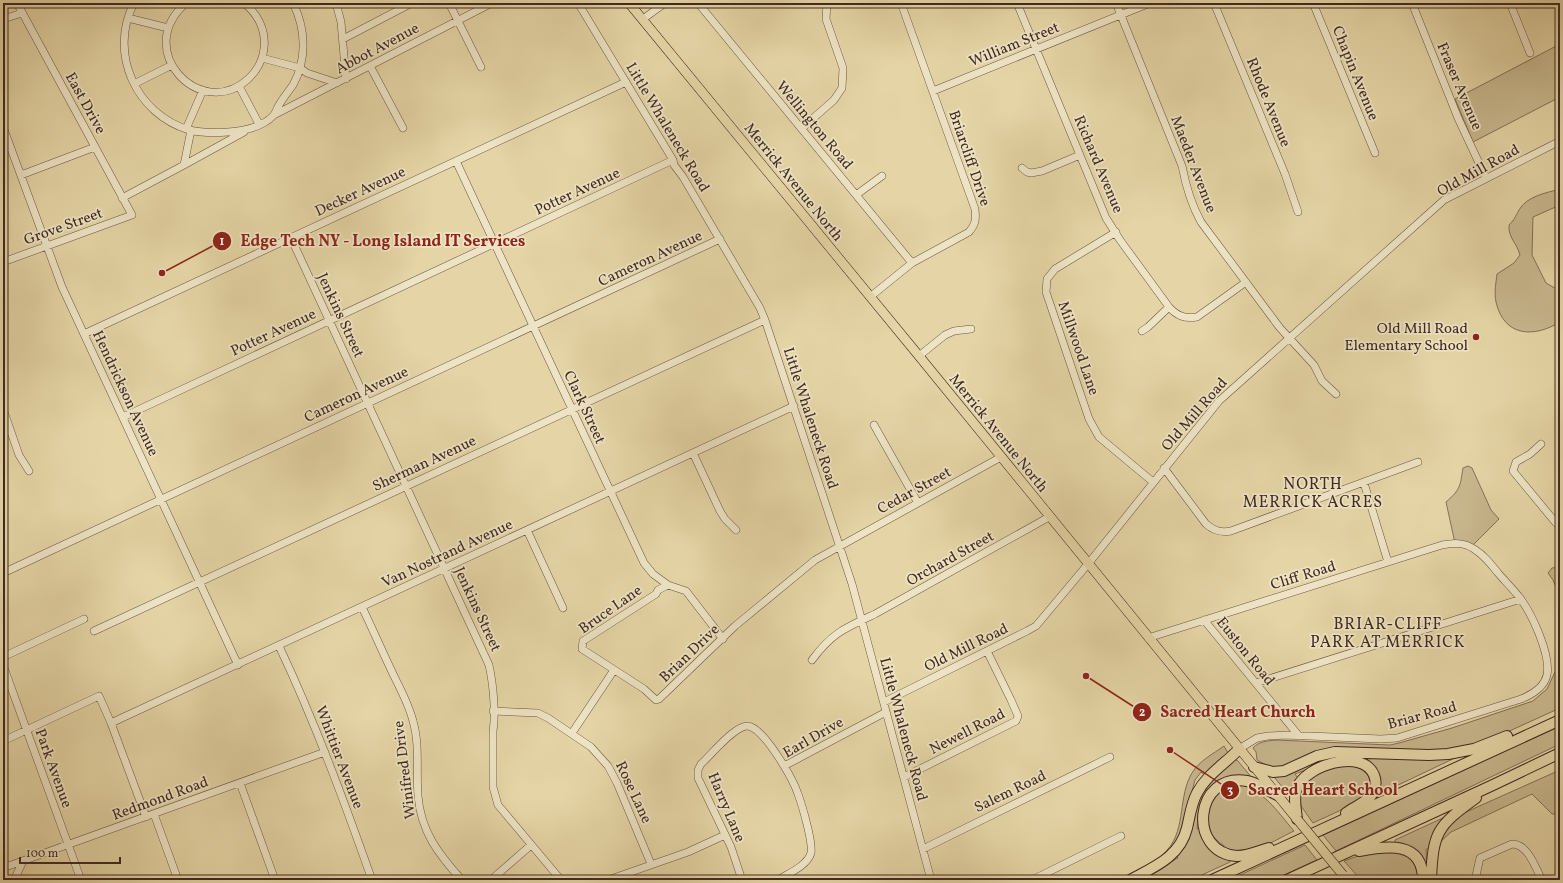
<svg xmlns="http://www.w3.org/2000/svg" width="1563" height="883" font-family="Vollkorn,serif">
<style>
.green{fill:#c9b88f;stroke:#847058}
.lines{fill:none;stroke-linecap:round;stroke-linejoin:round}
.minor-casing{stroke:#695442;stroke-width:8}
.major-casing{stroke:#402920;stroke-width:10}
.highway-casing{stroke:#402920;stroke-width:12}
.minor{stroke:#eee4c5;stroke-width:7}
.major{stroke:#e5d5a6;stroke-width:9}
.highway{stroke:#e5d5a6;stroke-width:10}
.major-bridge-casing{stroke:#402920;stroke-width:10;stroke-linecap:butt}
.major-bridge{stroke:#e5d5a6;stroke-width:9}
.poi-dot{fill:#8f2418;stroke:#eee4c5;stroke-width:1.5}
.labels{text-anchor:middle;stroke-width:3.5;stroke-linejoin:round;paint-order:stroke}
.street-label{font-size:15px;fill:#402920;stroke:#eee4c5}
.poi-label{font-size:15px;fill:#402920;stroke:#eee4c5;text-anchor:end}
.neighbourhood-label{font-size:16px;letter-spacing:1px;fill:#402920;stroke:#eee4c5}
.leader{fill:none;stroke:#8f2418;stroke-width:1.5}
.callout-dot{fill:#8f2418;stroke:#eee4c5;stroke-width:1.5}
.mark-label{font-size:12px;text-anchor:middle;font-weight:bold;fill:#fff}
.callout-label{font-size:16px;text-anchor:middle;font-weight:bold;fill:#8f2418;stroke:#eee4c5;stroke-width:3.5;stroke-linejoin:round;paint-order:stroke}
</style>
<rect width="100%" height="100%" fill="#e5d5a6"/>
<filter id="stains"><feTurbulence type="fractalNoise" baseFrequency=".005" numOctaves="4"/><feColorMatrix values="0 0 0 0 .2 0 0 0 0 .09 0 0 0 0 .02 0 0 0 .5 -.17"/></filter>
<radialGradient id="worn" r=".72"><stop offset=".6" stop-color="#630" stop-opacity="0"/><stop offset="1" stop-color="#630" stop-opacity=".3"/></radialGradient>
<path class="green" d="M1560 44V97L1473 142 1455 99Z
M1560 189V205L1533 217 1532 255 1546 283 1560 291V322C1534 338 1504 337 1496 302 1494 292 1496 283 1497 274L1514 263 1520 255C1517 243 1508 238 1509 225 1515 219 1515 217 1519 210 1527 196 1546 193 1560 189Z
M1468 466 1472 468 1491 510 1499 519 1471 547 1455 543 1446 502C1461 489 1460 486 1463 468Z
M1560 567V597L1553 580 1548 573 1552 568Z
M1555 672 1560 673V708L1492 739 1466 747 1439 751 1339 748 1275 770 1257 760 1256 752 1253 748C1259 741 1268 741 1276 740L1390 745 1399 743 1452 728 1533 701 1547 689Z
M1560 726V744L1336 851 1323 835Z
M1224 746 1228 753 1225 756 1205 775 1201 772 1195 780 1181 833 1176 845 1159 860 1120 880C1136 871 1156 864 1168 849 1186 828 1178 796 1192 773 1199 761 1213 754 1224 746Z
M1365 755 1457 757 1375 796 1378 788 1365 761Z
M1327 757 1326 762 1295 774 1298 778 1292 794 1289 795 1274 777Z
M1234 760H1237L1253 779 1238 777 1236 775C1205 787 1199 796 1197 829L1200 828 1229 859 1230 862 1191 880H1136L1178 858 1176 855 1197 797 1208 781Z
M1340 765 1357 766 1366 770C1369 777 1372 783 1369 791 1367 800 1323 818 1313 823L1301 806 1299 790C1312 772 1320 771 1340 765Z
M1560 770V814H1552L1532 794 1451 832 1436 846 1455 817Z
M1236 783C1264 790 1276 810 1294 831 1279 838 1256 853 1240 852 1234 852 1227 849 1223 845 1202 831 1201 808 1219 791 1223 787 1230 785 1236 783Z
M1445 817 1430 849H1426L1427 873 1395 843V840Z
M1305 845 1317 860 1273 880H1229Z
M1388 849C1412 854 1415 855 1419 880H1361L1344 861 1366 853Z"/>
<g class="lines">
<defs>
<path id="minor" d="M134 3C108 53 136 114 189 130 202 133 215 133 228 132 244 131 262 127 273 116 276 113 277 108 279 105 283 98 288 92 293 85 307 60 306 29 293 3
M186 3C132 50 200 121 247 80 256 72 263 60 264 48 266 30 258 14 244 3
M336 3 341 22 346 79
M449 3 481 67
M578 3 673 160 674 165 683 177 760 308 765 320 852 584 931 880
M698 3 912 263
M1017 3 1106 218 1120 240 1169 307C1177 316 1185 319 1197 317L1246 282
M1116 3 1182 166C1186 187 1191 204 1201 222L1280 328 1314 365 1322 381 1336 394
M1214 3 1285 174 1298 212
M1313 3 1375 153
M1412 3 1458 118 1486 178
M1510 3 1530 53
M128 18 168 28
M3 19 22 13
M643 19 665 3
M343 39 412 3
M262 58 300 68 307 73 337 83
M370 66 403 128
M134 84 172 65
M239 86 259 124
M933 91 1150 3
M274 115 492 3
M3 127 62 287 238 665
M802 128 834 100 842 88 843 68 826 19 827 3
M186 129 203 90
M456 161 644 563 653 574 668 585 686 591 723 639
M184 165 244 132
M1022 168 1027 172 1031 173 1042 171 1080 155
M21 175 95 147
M856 195 882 176
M122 198 184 165 191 130
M1116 232 1055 269 1047 279 1046 292 1089 419 1099 437 1153 482
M291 238 489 665C493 683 496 713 493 731V787L498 805 561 880
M3 262 132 215 17 3
M870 297 912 263 969 232C976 224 976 219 975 209L901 3
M1142 331 1148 327 1169 307
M84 334 626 82
M919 356 945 335 954 331 971 329
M3 409 19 455 29 471
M123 417 673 160
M874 425 918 503
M1541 444 1530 454 1516 462 1513 471 1556 523 1560 525
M693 453 720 511 725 519 736 530
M1164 468 1206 524C1214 531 1221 533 1231 531L1418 462
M1364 483 1388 562
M527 530 563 608
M3 573 720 239
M668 585 658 590 656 594 583 641 582 649 644 689 656 700 659 699 735 626 815 560 1001 457
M362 607C373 630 383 653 394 676 401 690 409 705 413 721 420 745 416 771 418 796 421 832 439 855 462 880
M1204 620 1299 736
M94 631 765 320
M1148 638 1442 545C1453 543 1464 542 1474 549 1484 555 1491 564 1498 573 1505 581 1513 589 1520 598 1532 614 1551 655 1547 675 1544 688 1531 695 1521 699L1397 738 1381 739 1285 735 1268 736 1257 738 1239 749
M279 646C315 722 344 801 372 880
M3 657 84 619
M812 660C832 633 845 628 875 614L1049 517
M3 665 81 880
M1256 683 1521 599
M884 702 1027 631 1036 626 1088 564 1219 401 1444 200 1560 141
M493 711 538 713 548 718 591 747 608 766 617 783 651 864
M111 723 794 406
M572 733 614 670
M3 741 99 696 111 723 146 817
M784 766 886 712
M904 777 1016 721 1018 716 1011 700 987 651
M240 783 275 880
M154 814 178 880
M923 849 1110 757
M3 868 325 752
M14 880 23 861
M491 880 531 845
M608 880 688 852 725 835
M742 880 731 847 698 778V770L701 764C711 755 735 725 748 726 764 728 793 779 798 794 802 805 813 842 811 853 807 866 789 873 778 880
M1032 880 1121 836
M1475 880 1480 858 1512 844C1528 844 1535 867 1542 880"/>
<path id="major" d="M629 3 919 356 1297 819"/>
<path id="highway" d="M1254 767 1273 772 1284 771 1317 756 1335 752 1429 755 1448 754 1474 749 1507 736
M1297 819C1296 809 1293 797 1297 788 1305 766 1362 747 1374 775 1376 780 1376 787 1373 793 1368 802 1354 807 1346 813
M1269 848C1259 851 1248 856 1237 856 1187 853 1194 772 1247 781 1257 783 1268 790 1277 795
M1359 851C1386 846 1423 840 1423 880
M1130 880C1154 867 1180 857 1187 828 1190 816 1191 804 1197 793 1207 774 1225 764 1239 749
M1212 880 1560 720
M1287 880 1493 785 1560 753
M1431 880C1433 832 1437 826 1476 798"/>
</defs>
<use href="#minor" class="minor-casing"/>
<use href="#major" class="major-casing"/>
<use href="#highway" class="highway-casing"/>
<use href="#minor" class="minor"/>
<use href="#major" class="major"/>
<use href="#highway" class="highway"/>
<defs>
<path id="major-bridge" d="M1297 819 1343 875"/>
</defs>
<use href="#major-bridge" class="major-bridge-casing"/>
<use href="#major-bridge" class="major-bridge"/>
</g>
<circle class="poi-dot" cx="1476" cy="337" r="4"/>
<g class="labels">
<g class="street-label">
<text transform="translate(1014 44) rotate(-22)" y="5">William Street</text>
<text transform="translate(377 48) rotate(-28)" y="5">Abbot Avenue</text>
<text transform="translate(1356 73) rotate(68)" y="5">Chapin Avenue</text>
<text transform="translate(1460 86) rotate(67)" y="5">Fraser Avenue</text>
<text transform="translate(1269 102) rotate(68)" y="5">Rhode Avenue</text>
<text transform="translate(86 103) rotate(61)" y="5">East Drive</text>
<text transform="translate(815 125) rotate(50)" y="5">Wellington Road</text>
<text transform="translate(668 127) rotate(59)" y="5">Little Whaleneck Road</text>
<text transform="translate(970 158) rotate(71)" y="5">Briarcliff Drive</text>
<text transform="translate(1099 164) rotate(67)" y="5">Richard Avenue</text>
<text transform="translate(1194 164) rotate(69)" y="5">Maeder Avenue</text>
<text transform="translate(1478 170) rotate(-29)" y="5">Old Mill Road</text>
<text transform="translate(794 182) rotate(51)" y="5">Merrick Avenue North</text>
<text transform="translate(360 191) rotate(-25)" y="5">Decker Avenue</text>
<text transform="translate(577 191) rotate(-25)" y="5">Potter Avenue</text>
<text transform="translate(63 226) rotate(-20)" y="5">Grove Street</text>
<text transform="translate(650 258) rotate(-25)" y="5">Cameron Avenue</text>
<text transform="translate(341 315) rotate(65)" y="5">Jenkins Street</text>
<text transform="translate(273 332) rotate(-25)" y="5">Potter Avenue</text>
<text transform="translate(1079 348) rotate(71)" y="5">Millwood Lane</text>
<text transform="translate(126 393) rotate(65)" y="5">Hendrickson Avenue</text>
<text transform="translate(356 394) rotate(-25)" y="5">Cameron Avenue</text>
<text transform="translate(585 407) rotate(65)" y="5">Clark Street</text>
<text transform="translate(1194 414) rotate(-49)" y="5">Old Mill Road</text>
<text transform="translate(811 418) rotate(72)" y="5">Little Whaleneck Road</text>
<text transform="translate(999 433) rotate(51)" y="5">Merrick Avenue North</text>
<text transform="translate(424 463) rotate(-25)" y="5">Sherman Avenue</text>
<text transform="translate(914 490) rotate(-29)" y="5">Cedar Street</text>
<text transform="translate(447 553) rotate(-25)" y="5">Van Nostrand Avenue</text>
<text transform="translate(950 558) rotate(-29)" y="5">Orchard Street</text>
<text transform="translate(1303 575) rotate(-17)" y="5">Cliff Road</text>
<text transform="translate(478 609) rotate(65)" y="5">Jenkins Street</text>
<text transform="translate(610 609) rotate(-35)" y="5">Bruce Lane</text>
<text transform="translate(966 647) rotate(-26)" y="5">Old Mill Road</text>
<text transform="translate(1246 651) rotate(51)" y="5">Euston Road</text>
<text transform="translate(689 653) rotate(-44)" y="5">Brian Drive</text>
<text transform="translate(1422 715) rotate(-15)" y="5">Briar Road</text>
<text transform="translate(904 729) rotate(75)" y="5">Little Whaleneck Road</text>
<text transform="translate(967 731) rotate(-27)" y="5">Newell Road</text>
<text transform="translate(813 737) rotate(-30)" y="5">Earl Drive</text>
<text transform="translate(340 757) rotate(69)" y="5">Whittier Avenue</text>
<text transform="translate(54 768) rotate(70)" y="5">Park Avenue</text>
<text transform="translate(404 770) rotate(-97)" y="5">Winifred Drive</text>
<text transform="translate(1010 791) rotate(-26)" y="5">Salem Road</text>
<text transform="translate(634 792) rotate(65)" y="5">Rose Lane</text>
<text transform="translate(160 798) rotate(-20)" y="5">Redmond Road</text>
<text transform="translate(727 807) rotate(67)" y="5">Harry Lane</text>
</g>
<g class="poi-label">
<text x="1468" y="333">Old Mill Road<tspan x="1468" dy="17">Elementary School</tspan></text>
</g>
<g class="neighbourhood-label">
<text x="1313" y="489">NORTH<tspan x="1313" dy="18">MERRICK ACRES</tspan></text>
<text x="1388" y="629">BRIAR-CLIFF<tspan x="1388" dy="18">PARK AT MERRICK</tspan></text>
</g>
</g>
<path class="leader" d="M162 273L222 241M1086 676L1142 712M1170 750L1230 790"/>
<g class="callout-dot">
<circle cx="162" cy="273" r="4"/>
<circle cx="1086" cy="676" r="4"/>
<circle cx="1170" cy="750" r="4"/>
<circle cx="222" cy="241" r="10"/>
<circle cx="1142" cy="712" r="10"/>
<circle cx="1230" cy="790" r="10"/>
</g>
<g class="mark-label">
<text x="222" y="245">1</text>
<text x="1142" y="716">2</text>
<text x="1230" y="794">3</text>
</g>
<g class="callout-label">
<text x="383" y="246">Edge Tech NY - Long Island IT Services</text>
<text x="1238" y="717">Sacred Heart Church</text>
<text x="1323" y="795">Sacred Heart School</text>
</g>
<rect width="1563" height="883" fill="none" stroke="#e5d5a6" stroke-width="16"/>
<rect x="4" y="4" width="1555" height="875" fill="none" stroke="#402920" stroke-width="2"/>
<rect x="8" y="8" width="1547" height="867" fill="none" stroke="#402920"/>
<path d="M20 857v6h100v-6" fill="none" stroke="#402920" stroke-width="2"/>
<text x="26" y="857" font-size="12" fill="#402920" stroke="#eee4c5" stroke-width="3" paint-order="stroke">100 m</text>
<rect width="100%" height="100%" filter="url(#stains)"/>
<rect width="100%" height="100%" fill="url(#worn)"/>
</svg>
